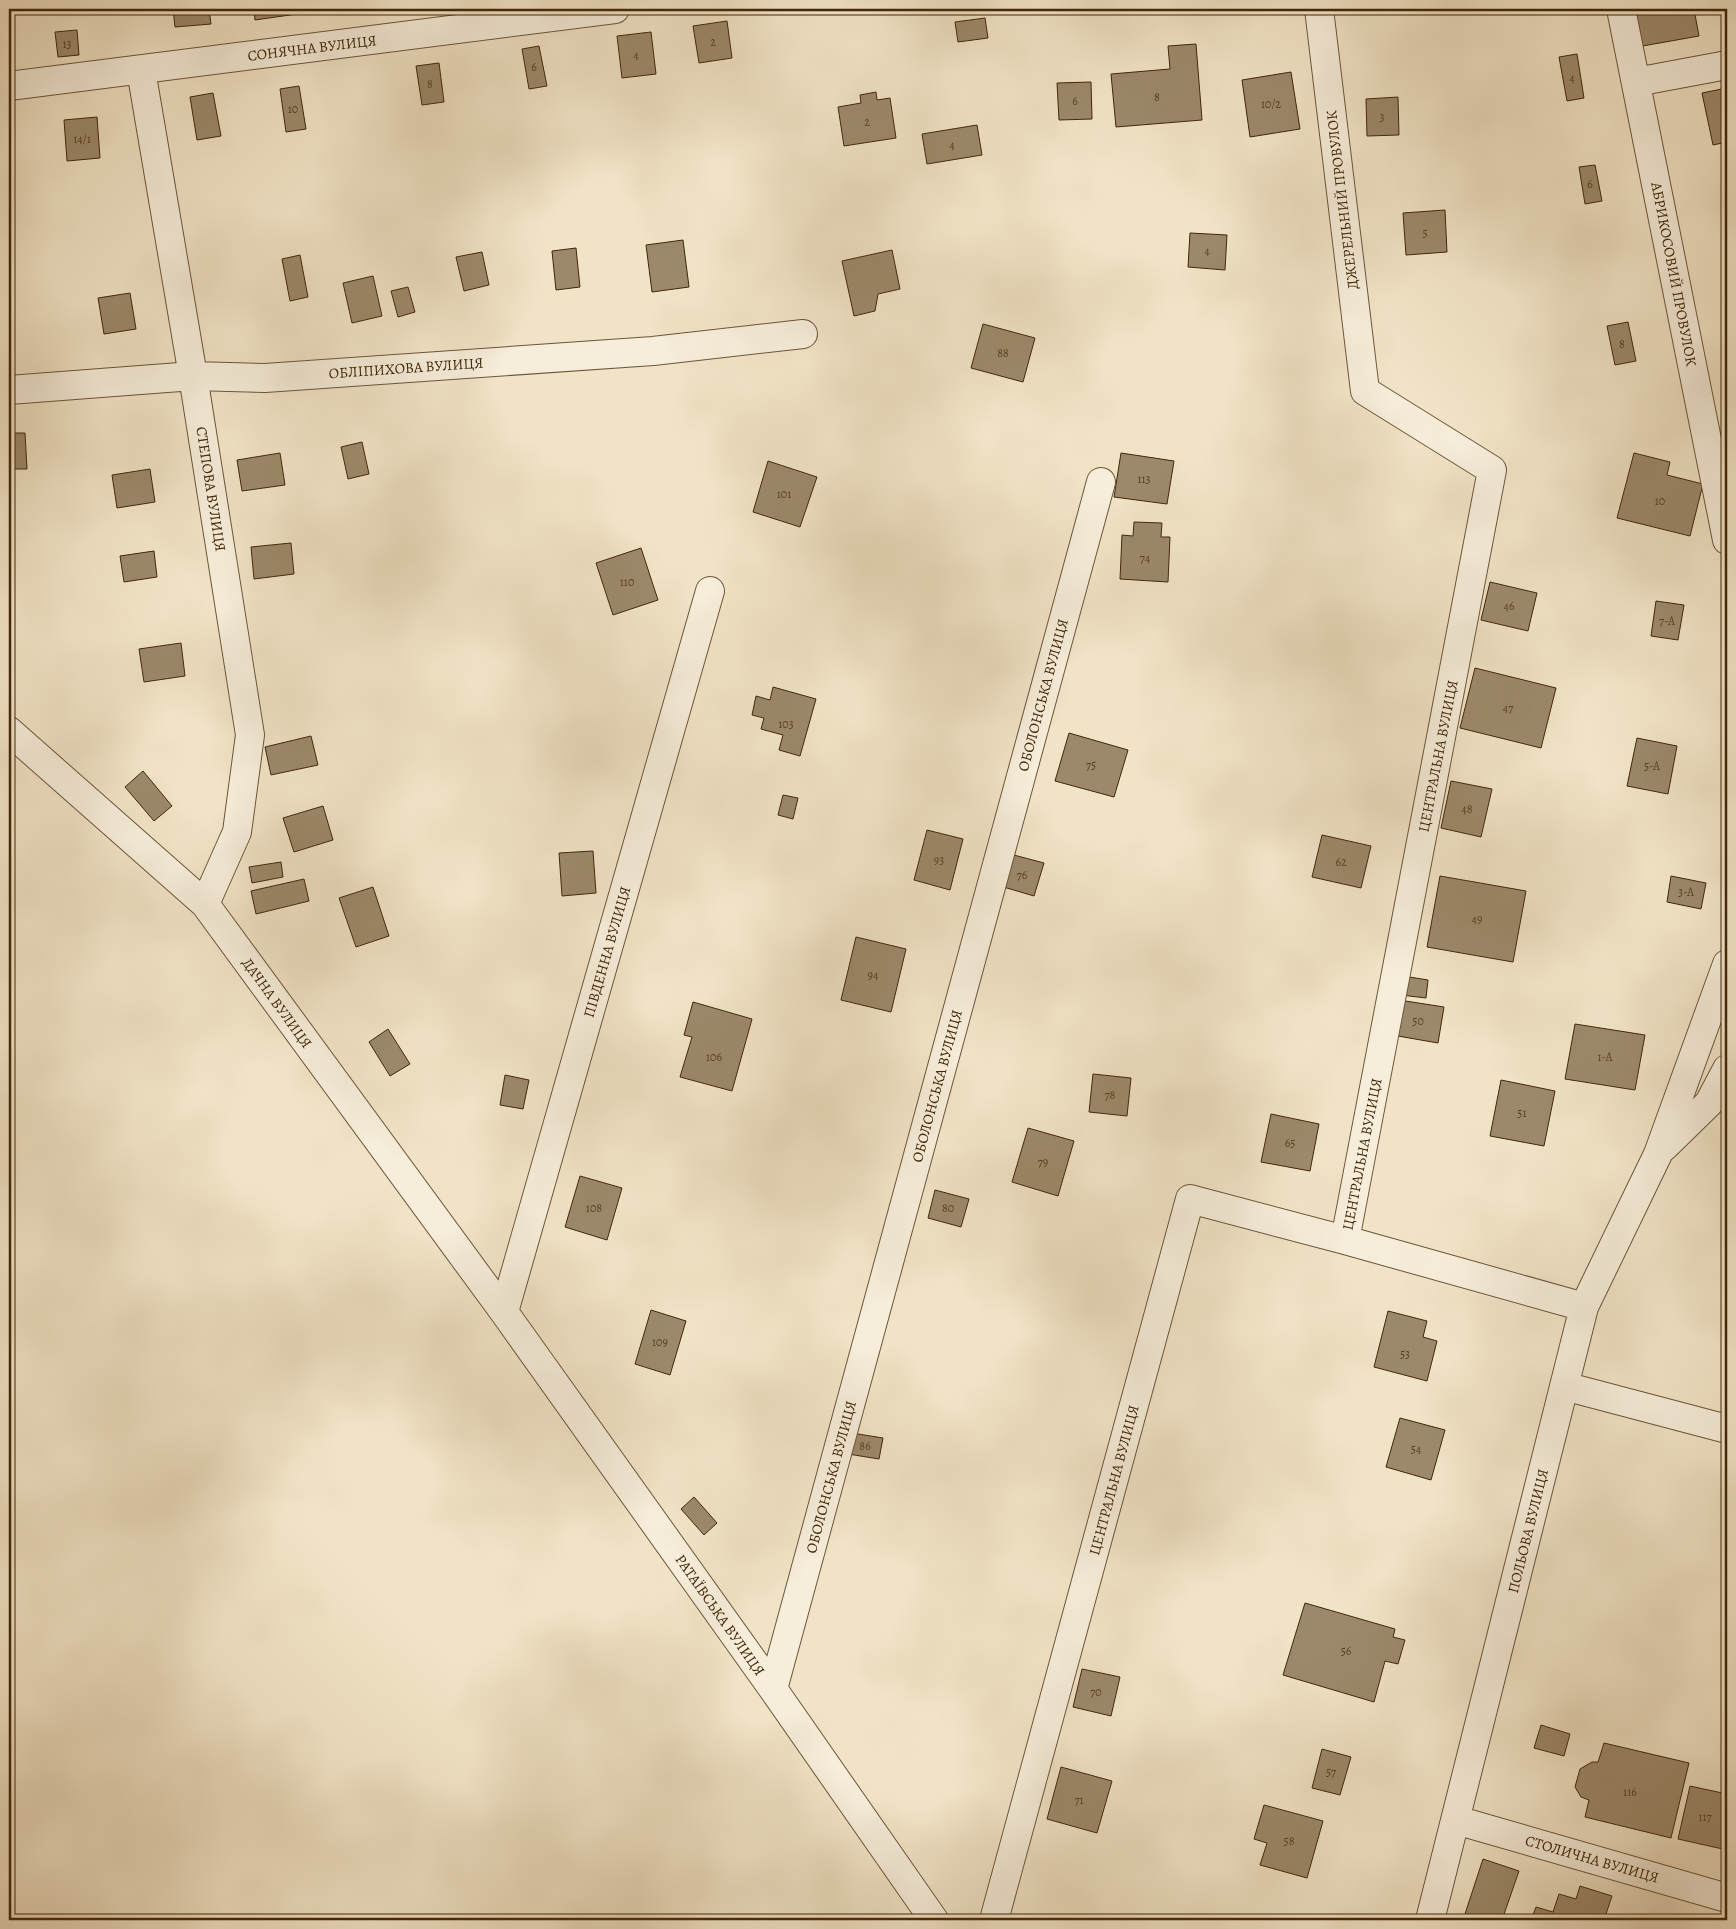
<svg xmlns="http://www.w3.org/2000/svg" width="1736" height="1929" font-family="Alegreya,serif">
<style>
.building{fill:#9c896b;stroke:#402709}
.lines{fill:none;stroke-linecap:round;stroke-linejoin:round}
.street-casing{stroke:#6c5638;stroke-width:30}
.street{stroke:#f6edda;stroke-width:28}
.labels{text-anchor:middle;stroke-width:4;stroke-linejoin:round;paint-order:stroke}
.number-label{font-size:12px;fill:#574022}
.street-label{font-size:15px;fill:#402709;stroke:#f6edda}
</style>
<rect width="100%" height="100%" fill="#f1e3c6"/>
<filter id="stains"><feTurbulence type="fractalNoise" baseFrequency=".004" numOctaves="4"/><feColorMatrix values="0 0 0 0 .2 0 0 0 0 .09 0 0 0 0 .02 0 0 0 .5 -.17"/></filter>
<radialGradient id="worn" r=".72"><stop offset=".6" stop-color="#630" stop-opacity="0"/><stop offset="1" stop-color="#630" stop-opacity=".3"/></radialGradient>
<path class="building" d="M173 9H209L211 24 175 27Z
M254 9H303L304 13 255 20Z
M1630 9H1694L1699 36 1637 47Z
M985 18 988 38 958 42 955 22Z
M727 21 732 58 699 63 693 26Z
M77 30 79 55 58 57 55 32Z
M651 32 656 74 622 78 617 36Z
M1196 44 1202 120 1116 127 1111 74 1170 69 1168 46Z
M539 46 547 86 529 89 522 49Z
M1577 54 1584 98 1567 101 1559 57Z
M439 63 444 102 422 105 416 66Z
M1291 72 1300 129 1250 137 1242 80Z
M1091 82 1092 119 1059 120 1057 83Z
M299 86 306 129 286 132 280 89Z
M1727 88V142L1713 145 1702 93Z
M876 92 877 100 890 98 896 138 844 146 838 107 861 103 860 95Z
M213 93 221 136 197 140 190 97Z
M1398 97 1399 135 1367 136 1366 99Z
M97 117 100 158 67 161 64 120Z
M977 125 982 155 927 164 922 134Z
M1595 165 1602 201 1585 204 1579 167Z
M1445 210 1447 252 1406 255 1403 213Z
M1190 233 1227 235 1225 270 1188 267Z
M683 240 689 287 652 292 646 245Z
M576 248 580 287 556 290 552 251Z
M892 250 900 289 878 294 875 311 854 316 842 261Z
M482 252 489 285 464 291 456 257Z
M300 255 308 297 290 301 282 259Z
M373 276 382 316 352 323 343 283Z
M408 287 415 312 398 317 391 291Z
M130 293 136 329 104 334 98 298Z
M1628 322 1636 361 1615 365 1607 326Z
M983 324 1035 338 1023 382 971 368Z
M9 433H25L27 469H9Z
M362 442 369 474 348 479 341 447Z
M280 453 285 485 242 491 237 460Z
M1121 453 1174 461 1167 504 1114 497Z
M1634 453 1670 462 1667 475 1703 484 1690 536 1617 518Z
M768 461 817 477 800 527 753 512Z
M150 469 155 502 117 508 112 475Z
M1134 522 1162 523 1161 537H1170L1168 582 1120 579 1122 535 1133 536Z
M291 543 294 574 254 579 251 547Z
M641 548 658 600 613 615 596 563Z
M154 551 157 577 124 582 120 556Z
M1490 582 1537 593 1528 631 1481 620Z
M1656 601 1684 605 1678 640 1651 636Z
M181 643 185 676 144 682 139 649Z
M1475 668 1556 688 1541 748 1460 728Z
M773 687 816 699 800 756 779 750 783 735 761 729 764 718 752 715 756 696 770 700Z
M1069 733 1128 750 1114 797 1055 781Z
M311 736 318 765 271 775 265 747Z
M1637 738 1677 746 1668 794 1627 786Z
M143 771 172 806 154 821 125 787Z
M1451 781 1492 789 1481 837 1441 828Z
M783 795 798 798 793 819 778 815Z
M323 806 333 840 294 852 283 818Z
M927 830 963 839 950 890 914 880Z
M1322 835 1371 846 1361 888 1312 877Z
M593 851 596 893 562 896 559 853Z
M1010 854 1044 863 1034 896 1000 886Z
M281 862 283 877 252 883 249 867Z
M1440 876 1526 891 1513 962 1427 947Z
M1671 876 1706 883 1701 909 1667 902Z
M304 879 309 901 256 914 251 891Z
M373 887 389 936 356 947 339 898Z
M856 937 906 949 891 1012 841 1000Z
M1403 976 1428 980 1426 998 1401 995Z
M1399 1000 1444 1007 1438 1043 1392 1035Z
M693 1002 752 1019 732 1091 680 1077 692 1037 684 1035Z
M1575 1024 1645 1035 1635 1090 1565 1079Z
M388 1029 410 1064 390 1076 369 1042Z
M1093 1074 1131 1078 1127 1116 1089 1112Z
M505 1075 529 1080 523 1109 500 1105Z
M1501 1080 1555 1091 1544 1146 1490 1136Z
M1271 1114 1319 1124 1310 1171 1261 1162Z
M1028 1128 1074 1141 1058 1196 1012 1182Z
M580 1176 622 1188 607 1240 565 1227Z
M935 1190 969 1199 961 1227 928 1218Z
M651 1310 686 1321 670 1375 635 1364Z
M1388 1311 1427 1321 1423 1337 1437 1341 1427 1381 1374 1367Z
M1400 1418 1445 1430 1431 1480 1386 1467Z
M852 1433 883 1438 879 1459 848 1454Z
M694 1497 717 1523 704 1535 681 1509Z
M1305 1603 1395 1629 1393 1637 1405 1640 1398 1664 1385 1661 1374 1702 1283 1675Z
M1082 1669 1120 1677 1111 1716 1073 1707Z
M1541 1725 1570 1734 1564 1756 1534 1748Z
M1604 1743 1689 1763 1671 1838 1585 1817 1589 1800 1581 1797 1575 1787 1580 1769 1592 1762H1598Z
M1322 1749 1351 1757 1340 1795 1312 1788Z
M1061 1767 1112 1781 1097 1833 1047 1819Z
M1690 1786 1727 1794V1850L1678 1839Z
M1264 1805 1323 1821 1307 1878 1260 1865 1267 1843 1254 1839Z
M1483 1859 1519 1871 1502 1920H1463Z
M1580 1886 1612 1896 1604 1920H1531L1536 1907 1553 1912 1559 1894 1576 1899Z"/>
<g class="lines">
<defs>
<path id="street" d="M1621 9 1727 540
M141 70 193 376 250 735 237 832 205 904
M1636 82 1727 65
M9 86 615 9
M9 390 193 376 265 378 653 351 803 334
M9 731 205 904 504 1312 773 1689 934 1920
M1664 1147 1709 1103 1727 1069
M1345 1240 1584 1307
M504 1312 710 591
M1564 1386 1727 1429
M773 1689 1101 482
M1456 1820 1727 1898
M994 1920 1190 1199 1345 1240 1492 470 1365 391 1319 9
M1430 1920 1584 1307 1658 1154 1727 964"/>
</defs>
<use href="#street" class="street-casing"/>
<use href="#street" class="street"/>
</g>
<g class="labels">
<g class="number-label">
<text x="713" y="46">2</text>
<text x="67" y="48">13</text>
<text x="636" y="59">4</text>
<text x="534" y="71">6</text>
<text x="1572" y="82">4</text>
<text x="430" y="88">8</text>
<text x="1157" y="101">8</text>
<text x="1075" y="105">6</text>
<text x="1271" y="108">10/2</text>
<text x="293" y="113">10</text>
<text x="1382" y="121">3</text>
<text x="867" y="126">2</text>
<text x="82" y="143">14/1</text>
<text x="952" y="149">4</text>
<text x="1590" y="188">6</text>
<text x="1425" y="237">5</text>
<text x="1207" y="255">4</text>
<text x="1622" y="348">8</text>
<text x="1003" y="357">88</text>
<text x="1144" y="483">113</text>
<text x="784" y="498">101</text>
<text x="1660" y="505">10</text>
<text x="1145" y="562">74</text>
<text x="627" y="586">110</text>
<text x="1509" y="610">46</text>
<text x="1667" y="625">7-А</text>
<text x="1508" y="712">47</text>
<text x="786" y="728">103</text>
<text x="1091" y="769">75</text>
<text x="1652" y="770">5-А</text>
<text x="1467" y="813">48</text>
<text x="939" y="864">93</text>
<text x="1341" y="866">62</text>
<text x="1022" y="879">76</text>
<text x="1686" y="896">3-А</text>
<text x="1477" y="923">49</text>
<text x="873" y="979">94</text>
<text x="1418" y="1025">50</text>
<text x="714" y="1061">106</text>
<text x="1605" y="1061">1-А</text>
<text x="1110" y="1099">78</text>
<text x="1522" y="1117">51</text>
<text x="1290" y="1147">65</text>
<text x="1043" y="1166">79</text>
<text x="594" y="1212">108</text>
<text x="948" y="1212">80</text>
<text x="660" y="1346">109</text>
<text x="1405" y="1358">53</text>
<text x="865" y="1450">86</text>
<text x="1416" y="1453">54</text>
<text x="1346" y="1655">56</text>
<text x="1096" y="1696">70</text>
<text x="1331" y="1776">57</text>
<text x="1630" y="1796">116</text>
<text x="1079" y="1804">71</text>
<text x="1705" y="1821">117</text>
<text x="1289" y="1845">58</text>
</g>
<g class="street-label">
<text transform="translate(312 48) rotate(-7)" y="5">СОНЯЧНА ВУЛИЦЯ</text>
<text transform="translate(1342 200) rotate(-97)" y="5">ДЖЕРЕЛЬНИЙ ПРОВУЛОК</text>
<text transform="translate(1674 274) rotate(79)" y="5">АБРИКОСОВИЙ ПРОВУЛОК</text>
<text transform="translate(406 368) rotate(-4)" y="5">ОБЛІПИХОВА ВУЛИЦЯ</text>
<text transform="translate(211 489) rotate(81)" y="5">СТЕПОВА ВУЛИЦЯ</text>
<text transform="translate(1043 695) rotate(-75)" y="5">ОБОЛОНСЬКА ВУЛИЦЯ</text>
<text transform="translate(1438 756) rotate(-79)" y="5">ЦЕНТРАЛЬНА ВУЛИЦЯ</text>
<text transform="translate(607 952) rotate(-74)" y="5">ПІВДЕННА ВУЛИЦЯ</text>
<text transform="translate(277 1003) rotate(54)" y="5">ДАЧНА ВУЛИЦЯ</text>
<text transform="translate(937 1086) rotate(-75)" y="5">ОБОЛОНСЬКА ВУЛИЦЯ</text>
<text transform="translate(1362 1154) rotate(-79)" y="5">ЦЕНТРАЛЬНА ВУЛИЦЯ</text>
<text transform="translate(831 1477) rotate(-75)" y="5">ОБОЛОНСЬКА ВУЛИЦЯ</text>
<text transform="translate(1114 1480) rotate(-75)" y="5">ЦЕНТРАЛЬНА ВУЛИЦЯ</text>
<text transform="translate(1528 1531) rotate(-76)" y="5">ПОЛЬОВА ВУЛИЦЯ</text>
<text transform="translate(720 1615) rotate(55)" y="5">РАТАЇВСЬКА ВУЛИЦЯ</text>
<text transform="translate(1592 1859) rotate(16)" y="5">СТОЛИЧНА ВУЛИЦЯ</text>
</g>
</g>
<rect width="1736" height="1929" fill="none" stroke="#f1e3c6" stroke-width="30"/>
<rect x="10" y="10" width="1716" height="1909" fill="none" stroke="#402709" stroke-width="2.5"/>
<rect x="15" y="15" width="1706" height="1899" fill="none" stroke="#402709"/>
<rect width="100%" height="100%" filter="url(#stains)"/>
<rect width="100%" height="100%" fill="url(#worn)"/>
</svg>
